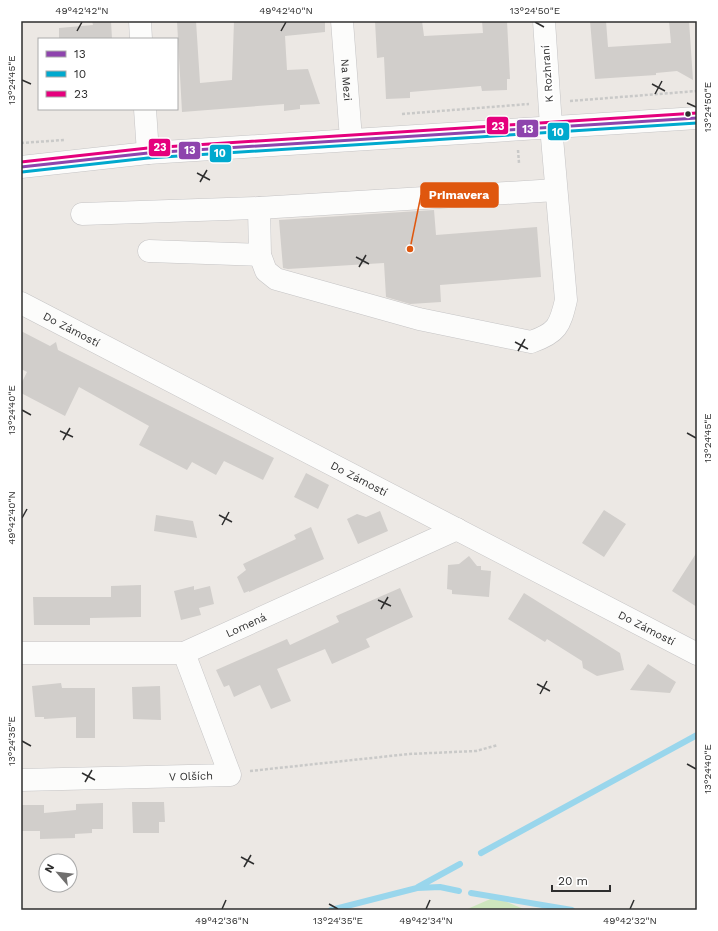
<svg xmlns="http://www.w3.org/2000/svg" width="718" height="931" font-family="'Work Sans',sans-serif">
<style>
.green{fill:#cee6be}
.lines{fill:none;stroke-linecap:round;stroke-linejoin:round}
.stream{stroke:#99d6ec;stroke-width:6}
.building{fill:#d1cecb}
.minor-casing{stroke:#c5c4c5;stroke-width:23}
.path{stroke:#c9c9c8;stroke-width:2.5;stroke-dasharray:3 2;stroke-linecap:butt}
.minor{stroke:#fcfcfb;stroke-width:22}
.bus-1-casing{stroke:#fff;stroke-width:6}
.bus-2-casing{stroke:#fff;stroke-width:6}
.bus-3-casing{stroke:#fff;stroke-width:6}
.bus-1{stroke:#8e44ad;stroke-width:3}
.bus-2{stroke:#00a9ce;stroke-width:3}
.bus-3{stroke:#e5007d;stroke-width:3}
.ticks{fill:none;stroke:#2e2e2e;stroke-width:1.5}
.bus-dot{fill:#2e2e2e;stroke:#fff;stroke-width:1.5}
.labels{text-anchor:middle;stroke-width:4;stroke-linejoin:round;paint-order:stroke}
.street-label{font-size:11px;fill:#2e2e2e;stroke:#fff}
.leader{fill:none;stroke:#df570e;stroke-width:1.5}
.callout-dot{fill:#df570e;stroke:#fff;stroke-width:1.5}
.callout{fill:#df570e;stroke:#df570e;stroke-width:1.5}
.callout-label{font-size:12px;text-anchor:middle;font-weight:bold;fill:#fff}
.line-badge{stroke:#fff;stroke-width:1.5}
.badge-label{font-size:11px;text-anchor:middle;font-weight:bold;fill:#fff}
.neatline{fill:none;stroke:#2e2e2e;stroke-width:1.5}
.ticks-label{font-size:10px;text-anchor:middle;fill:#2e2e2e}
</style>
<rect width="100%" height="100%" fill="#ece8e4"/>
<path class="green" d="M495 897 526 910H465Z"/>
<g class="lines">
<path class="stream" d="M481 853 697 735
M418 887 460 864
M471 893 572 910
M331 910 417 888 440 887 459 891"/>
</g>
<path class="building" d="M92 21H111L112 39H59V28L93 25Z
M177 21H196L200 83 232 80 234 21H325V32L285 36 287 70 308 69 320 104 300 105V109L284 111V104L182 112Z
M375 21H422L424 36 483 33 482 21H507L510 79H507V90L482 91 481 86 410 92V98L386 99 384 57 377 58Z
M590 21H606L608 47 671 43 669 21H689L693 80 677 71 656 73V75L595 79Z
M434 210 436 235 537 227 541 277 440 285 441 302 410 304 386 297 384 263 288 269 283 268 279 220Z
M21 331 50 346 56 342 58 350 274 458 263 480 224 461 216 475 192 462 187 470 139 445 149 426 79 387 65 416 21 393V384L27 372 21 369Z
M306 473 329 485 318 509 294 497Z
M604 510 626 524 604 557 582 543Z
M380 511 388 531 358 544 347 519 357 514 366 517Z
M156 515 193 521 197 538 154 531Z
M311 527 324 559 249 592V591L244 593 237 577 246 570 243 564 296 539 294 535Z
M697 552V607L672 591Z
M469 556 477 566H481V570L491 571 489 597 452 594V590L447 589 448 565 459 564Z
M141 585V617L90 618V625H34L33 597H111V586Z
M194 586V590L210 586 214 604 199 608 201 615 181 620 174 591Z
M400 588 413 617 366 639 370 647 332 664 325 649 277 669 291 701 271 709 260 685 234 697 229 685 224 687 216 670 287 639 290 645 339 622 336 616Z
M524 593 620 653 624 670 597 676 583 668 582 661 547 639 545 642 508 619Z
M648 664 676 682 670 693 630 690Z
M61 683 62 688H95V738H76V717L44 719V717H35L32 686Z
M160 686 161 720 133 719 132 687Z
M132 802H164L165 822H159V833H133Z
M103 803V829H92V833L75 834V838L40 839V831H21V805H44V813L76 810V804Z"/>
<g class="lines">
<defs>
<g id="minor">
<path d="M140 21 141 39"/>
<path id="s1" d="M342 21 351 139"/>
<path d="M145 109 148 153"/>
<path d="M21 167 148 153 697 118"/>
<path d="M259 208 260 255 266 271 276 279 419 319 531 342C557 333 560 326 566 300L551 126 544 21"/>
<path d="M82 214 259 208 556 190"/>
<path d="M149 251 260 255"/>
<path id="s2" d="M21 303 697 654"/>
<path id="s3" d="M21 653H184L457 529"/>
<path id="s4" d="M21 780 230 775 184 653"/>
</g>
</defs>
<use href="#minor" class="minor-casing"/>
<path class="path" d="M570 101 697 91
M402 114 529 104
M21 143 64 140
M518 150 519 163
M250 771 409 754 476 751 498 745"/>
<use href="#minor" class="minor"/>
<defs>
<path id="bus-1" d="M21 167 148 153 697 118"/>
<path id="bus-2" d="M22 172 148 158 697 123"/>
<path id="bus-3" d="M21 162 148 148 697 113"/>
</defs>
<use href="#bus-1" class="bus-1-casing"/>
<use href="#bus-2" class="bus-2-casing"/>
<use href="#bus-3" class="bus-3-casing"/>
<use href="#bus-1" class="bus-1"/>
<use href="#bus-2" class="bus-2"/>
<use href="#bus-3" class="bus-3"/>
</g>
<path class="ticks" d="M535 22 544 27M77 31 82 22M281 31 286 22M22 80 31 84M652 84 665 91M655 94 662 81M687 103 696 107M197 173 210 180M200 182 207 170M356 257 369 264M359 267 366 255M515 342 528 349M518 351 525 339M22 410 31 415M60 431 73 437M687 433 696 438M63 440 70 428M219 515 232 522M22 518 27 509M222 525 229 512M378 600 391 606M381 609 388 597M537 684 550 691M540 694 547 681M22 741 31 746M687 764 696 769M82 773 95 780M85 782 92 770M241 857 254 864M244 867 251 855M329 904 338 909M222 909 226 900M426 909 430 900M630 909 634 900"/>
<circle class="bus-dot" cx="688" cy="114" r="3.5"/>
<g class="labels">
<g class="street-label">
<text transform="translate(547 74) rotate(-94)" y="4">K Rozhraní</text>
<text dy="4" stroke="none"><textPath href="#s1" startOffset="59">Na Mezi</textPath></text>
<text dy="4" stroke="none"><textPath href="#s2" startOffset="57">Do Zámostí</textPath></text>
<text dy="4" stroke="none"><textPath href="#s2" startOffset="381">Do Zámostí</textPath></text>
<text dy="4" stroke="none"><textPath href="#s3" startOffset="231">Lomená</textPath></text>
<text dy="4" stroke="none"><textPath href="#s2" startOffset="705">Do Zámostí</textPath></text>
<text dy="4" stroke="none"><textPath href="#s4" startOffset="170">V Olších</textPath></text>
</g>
</g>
<path class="leader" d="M410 249L421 195"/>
<circle class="callout-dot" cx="410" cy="249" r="4"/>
<rect class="callout" x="421" y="183" width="77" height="24" rx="4"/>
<g class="callout-label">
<text x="459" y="199">Primavera</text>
</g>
<g class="line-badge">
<rect x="486" y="116" width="23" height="19" rx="4" fill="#e5007d"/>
<rect x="516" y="119" width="23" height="19" rx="4" fill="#8e44ad"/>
<rect x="547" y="122" width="23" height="19" rx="4" fill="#00a9ce"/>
<rect x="148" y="138" width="23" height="19" rx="4" fill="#e5007d"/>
<rect x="178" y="141" width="23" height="19" rx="4" fill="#8e44ad"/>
<rect x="209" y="144" width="23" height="19" rx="4" fill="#00a9ce"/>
</g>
<g class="badge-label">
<text x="498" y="130">23</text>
<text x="528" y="133">13</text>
<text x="558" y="136">10</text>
<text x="160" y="151">23</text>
<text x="190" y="154">13</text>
<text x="220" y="157">10</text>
</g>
<rect width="718" height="931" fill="none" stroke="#ffffff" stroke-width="44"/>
<rect x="38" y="38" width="140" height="72" fill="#ffffff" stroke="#ababab"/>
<rect x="46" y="51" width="20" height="6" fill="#8e44ad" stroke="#ababab"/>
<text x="74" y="58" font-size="12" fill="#2e2e2e">13</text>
<rect x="46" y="71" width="20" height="6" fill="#00a9ce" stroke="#ababab"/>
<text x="74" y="78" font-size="12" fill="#2e2e2e">10</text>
<rect x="46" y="91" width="20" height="6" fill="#e5007d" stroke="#ababab"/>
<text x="74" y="98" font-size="12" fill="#2e2e2e">23</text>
<g transform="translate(58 873) rotate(298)"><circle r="19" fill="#ffffff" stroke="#ababab"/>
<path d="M0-3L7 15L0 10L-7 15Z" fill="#706f6e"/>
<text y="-6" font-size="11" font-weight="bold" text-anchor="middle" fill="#2e2e2e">N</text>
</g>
<path d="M552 885v6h58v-6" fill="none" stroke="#2e2e2e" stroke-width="2"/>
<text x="558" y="885" font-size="12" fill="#2e2e2e" stroke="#ffffff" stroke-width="3" paint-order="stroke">20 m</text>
<rect x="22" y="22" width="674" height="887" class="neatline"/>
<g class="ticks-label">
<text x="82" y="14">49°42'42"N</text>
<text x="286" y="14">49°42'40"N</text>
<text x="535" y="14">13°24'50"E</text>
<text transform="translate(11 80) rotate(-90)" y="4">13°24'45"E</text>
<text transform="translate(707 107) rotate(-90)" y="4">13°24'50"E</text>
<text transform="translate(11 410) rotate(-90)" y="4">13°24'40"E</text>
<text transform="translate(707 438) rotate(-90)" y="4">13°24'45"E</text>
<text transform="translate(11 518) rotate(-90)" y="4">49°42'40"N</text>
<text transform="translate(11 741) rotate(-90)" y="4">13°24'35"E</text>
<text transform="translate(707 769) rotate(-90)" y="4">13°24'40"E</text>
<text x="222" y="924">49°42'36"N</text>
<text x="338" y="924">13°24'35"E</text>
<text x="426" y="924">49°42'34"N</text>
<text x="630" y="924">49°42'32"N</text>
</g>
</svg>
